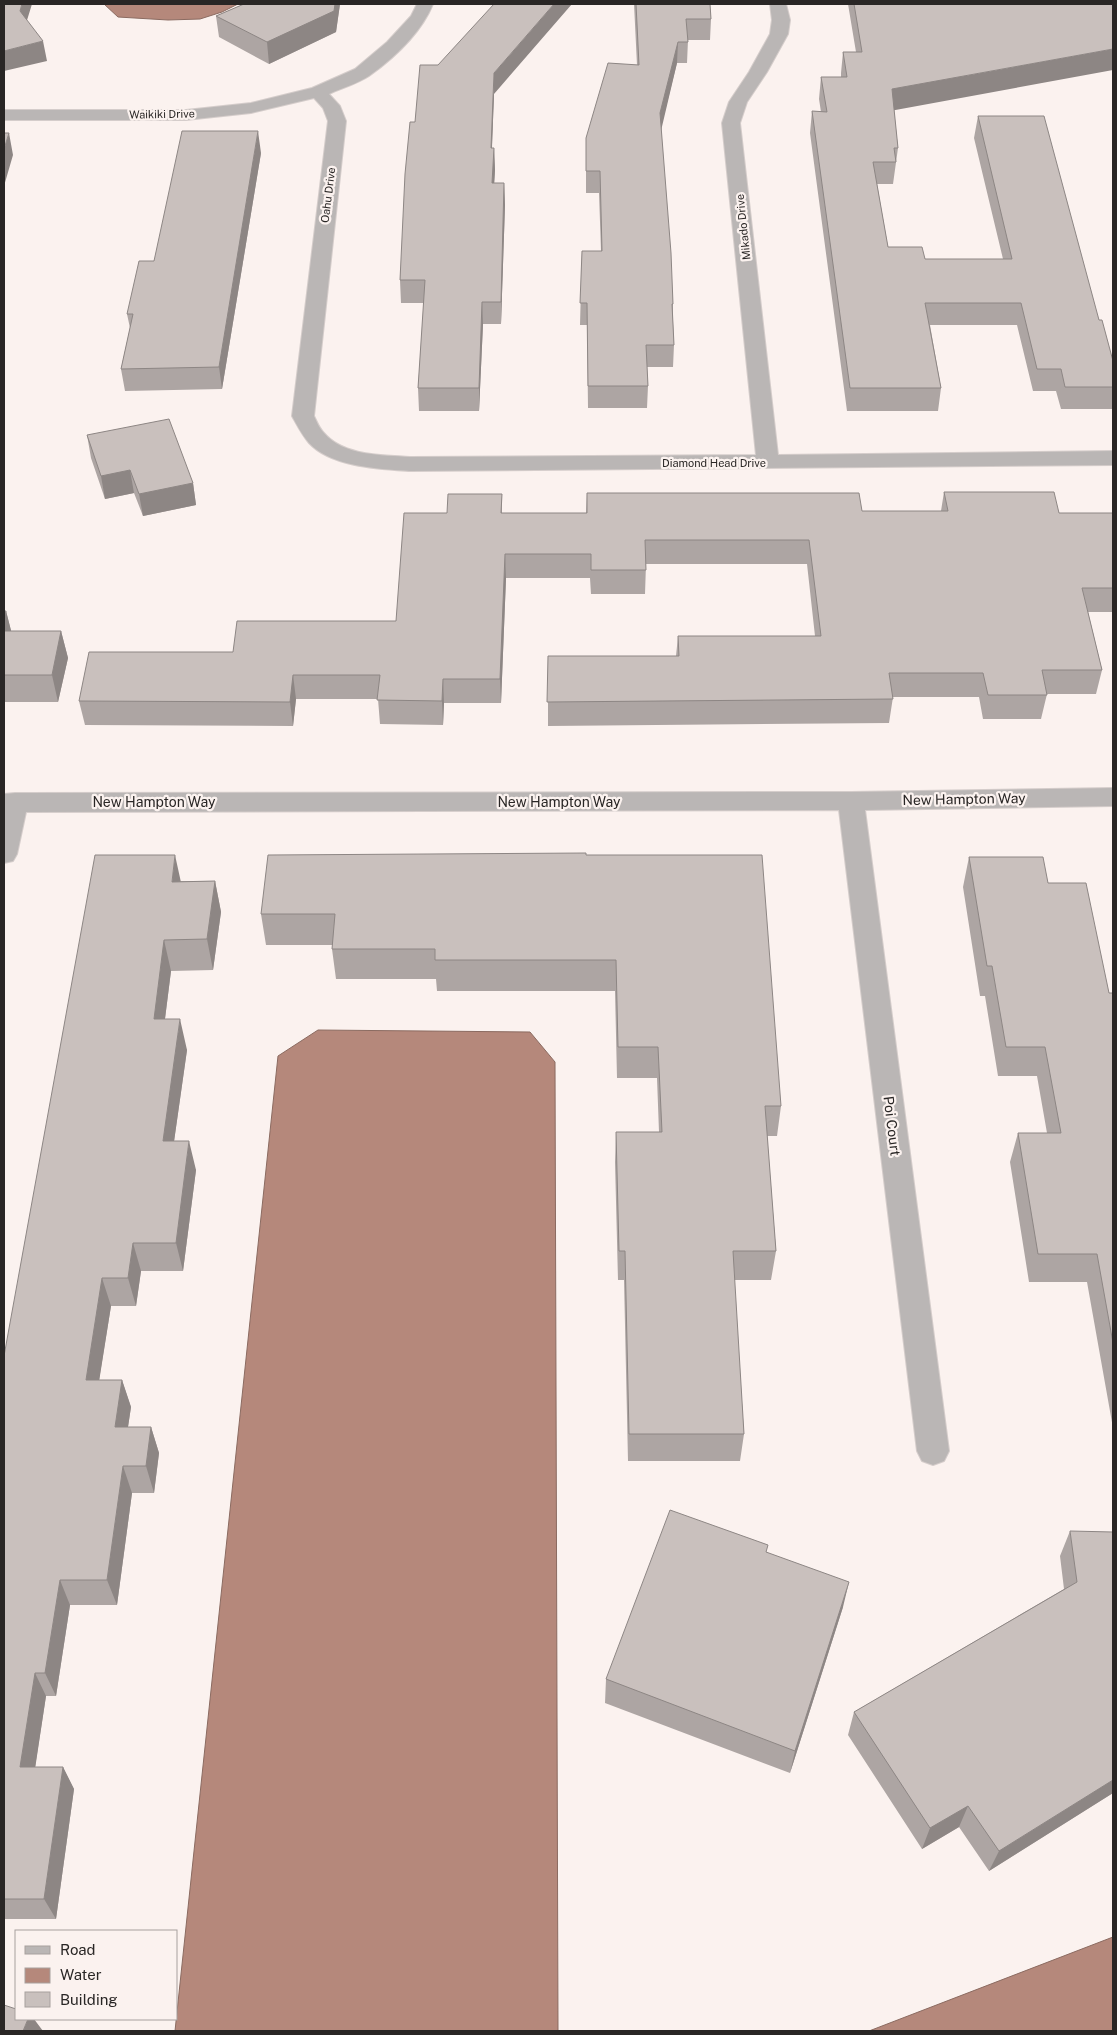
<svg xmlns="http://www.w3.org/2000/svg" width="1117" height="2035" font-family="'Public Sans',sans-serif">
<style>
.water{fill:#b5887b;stroke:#8b6b61}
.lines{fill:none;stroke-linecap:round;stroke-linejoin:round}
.minor-casing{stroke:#d5cdcb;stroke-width:2}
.minor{fill:#bab6b5;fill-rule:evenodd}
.wall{fill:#ada5a3}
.shaded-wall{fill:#8d8684}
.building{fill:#c9c0bd;stroke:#8d8684}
.labels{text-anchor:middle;stroke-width:4.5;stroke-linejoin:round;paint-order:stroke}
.far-street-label{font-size:11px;fill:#292625;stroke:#fbf2ef}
.street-label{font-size:14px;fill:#292625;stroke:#fbf2ef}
</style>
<rect width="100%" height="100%" fill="#fbf2ef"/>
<path class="water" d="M104 4H238L222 12 200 19 168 20 118 17Z
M318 1030 530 1032 555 1062 558 2031H175L278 1056Z
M1113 1937V2031H869Z"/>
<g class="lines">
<defs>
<path id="minor" d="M417 4H433C421 33 394 58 369 76 357 84 342 88 329 94L340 106 346 121 314 416C317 422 319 428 324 433 343 456 383 455 410 457L756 455 722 123 729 102 749 72 770 34 772 20 770 4H786L790 20 788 34 767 72 747 102 740 123 778 455 1113 451V465L410 471C380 469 331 467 309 443 302 435 297 425 292 416L328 121 323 108 314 98 251 113 186 120H4V110H186L251 103 312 88 355 69 387 42 411 16Z
M1113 788V806L865 810 949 1451 944 1461 933 1465 922 1461 917 1451 839 810 26 812 17 854 13 861 4 863V794L15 793 851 792Z"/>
</defs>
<use href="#minor" class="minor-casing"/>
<use href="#minor" class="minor"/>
</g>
<path class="wall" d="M244 4H340L336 32 269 64 219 37 216 16Z
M634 4H710L711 19 710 40H688L687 63H677L661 127 673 304V321L674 345 673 367H647L648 386 647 408H588L587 325H580L582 251H601L599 193H586V138L637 65Z
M848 4H1113L894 110 898 148 893 184H877L888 247 925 259H1003L974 138 978 116 1099 320 1113 361V409H1061L1056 391H1033L1017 325H930L941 388 938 411H847L810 133 812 111 821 112 819 99 821 77H841V73L843 52H856Z
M438 65 494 94 492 148H494L495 170 494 183H504L505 205 501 324H483L479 411H419L418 388 424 303H401L400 280 415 122Z
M261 153 222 389 125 391 121 369 130 328 127 314 154 261Z
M87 435 193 483 196 505 143 516 134 493 105 499 91 458Z
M944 492 1059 513H1113V612H1088L1102 670 1096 694H1047L1041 719H983L979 697H893L889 723 548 726V656H676L678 636H815L807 564H646L645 594H591L590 578H506L501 703H444L443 725 380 724 378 699H296L293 726 85 725 79 701 233 652 396 621 447 513 502 494V513H586L587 493 862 511H941Z
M4 611H6L11 631H61L68 658 58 702H4Z
M586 855 781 1106 777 1136H767L776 1251 771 1280H734L744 1434 740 1461H628L624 1280H618L615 1162 616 1132H659L657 1078H617L615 991H437L436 979H336L332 949 333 945H266L261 914Z
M969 857 1048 883 1109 993H1113V1428L1087 1282H1029L1010 1162 1018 1133H1047L1037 1076H998L985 996H980L963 887Z
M180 881H215L221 912 213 970 171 971 165 1019 187 1050 174 1141 196 1170 183 1271H141L136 1306H111L99 1380H122L131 1407 128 1427H151L159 1453 154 1493H132L117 1605H70L56 1696H46L35 1767H63L74 1789 56 1919H4V1356Z
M1070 1531 1113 1793 989 1871 959 1827 922 1849 848 1735 854 1712 1064 1589 1060 1556Z
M767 1552 843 1607 790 1773 605 1703 606 1679Z"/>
<path class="shaded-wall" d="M22 4H32L24 30 20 11Z
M335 4H340L336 32 269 64 267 42Z
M554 4H572L494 94 491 170V148L494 73Z
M43 41 47 61 4 71V51Z
M678 42 677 63 660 135V113Z
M1113 49V70L890 111 892 89Z
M258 131 261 153 222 389 219 367Z
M9 133 13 155 4 186V149Z
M494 148 495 170 493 205 492 183Z
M504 183 505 205 501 324V302Z
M482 302 483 324 479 411V388Z
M130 470 134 493 105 499 101 476Z
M193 483 196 505 143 516 139 494Z
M505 554 506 578 501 703 500 679Z
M6 611 13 638 4 643V619Z
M61 631 68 658 58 702 52 675Z
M293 675 296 699 293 726 290 702Z
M443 679 444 703 443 725 442 701Z
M175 855 182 887 172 882Z
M215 881 221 912 213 970 207 939Z
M164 940 171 971 161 1050 154 1019Z
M180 1019 187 1050 170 1170 163 1141Z
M189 1141 196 1170 183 1271 176 1243Z
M133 1243 141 1271 136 1306 128 1278Z
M102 1278 111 1306 95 1407 86 1380Z
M122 1380 131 1407 124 1453 115 1427Z
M151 1427 159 1453 154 1493 146 1466Z
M123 1466 132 1493 117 1605 107 1580Z
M60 1580 70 1605 56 1696 45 1673Z
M849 1582 843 1607 790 1773 795 1751Z
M35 1673 46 1696 32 1789 20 1767Z
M63 1767 74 1789 56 1919 44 1899Z
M1113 1780V1793L989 1871 999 1851Z
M968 1806 959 1827 922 1849 930 1828Z
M28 2019H34L43 2031H23Z"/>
<path class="building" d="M4 4H22L20 11 43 41 4 51Z
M244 4H335L334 11 267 42 216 16Z
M494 4H554L494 73 491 148H494L492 183H504L501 302H482L479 388H418L425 280H400L405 174 410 122H415L420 65H438Z
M636 4H710L711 19H686L688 42H678L660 113 671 253 673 304H672L674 345H646L648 386H588L587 303H580L582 251H602L600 171H586V138L608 63 639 65Z
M854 4H1113V49L892 89 898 148H894L896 162H873L888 247H922L925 259H1012L978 116H1044L1099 320H1102L1113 361V387H1065L1061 369H1037L1021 303H925L941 388H850L812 111 827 112 821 77H847L843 52H862Z
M182 131H258L219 367 121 369 133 314H127L139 261H154Z
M4 133H9L4 149Z
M169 419 193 483 139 494 130 470 101 476 87 435Z
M944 492H1054L1059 513H1113V588H1082L1102 670H1042L1047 695H988L983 673H889L893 699 547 702 548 656H679L678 636H821L809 540H645L646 570H591V554H505L500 679H443L442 701 377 700 380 675H293L290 702 79 701 89 652H233L237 621H396L404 513H447L448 494H502L501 513H587V493H859L862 511H948Z
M4 611H6L4 619Z
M4 631H61L52 675H4Z
M586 853V855H762L781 1106H765L776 1251H733L744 1434H629L625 1251H619L616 1132H662L658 1047H618L616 960H435V949H332L335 914H261L268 855Z
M95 855H175L172 882 215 881 207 939 164 940 154 1019H180L163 1141H189L176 1243H133L128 1278H102L86 1380H122L115 1427H151L146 1466H123L107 1580H60L45 1673H35L20 1767H63L44 1899H4V1356Z
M969 857H1043L1048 883H1086L1109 993H1113V1343L1097 1254H1038L1018 1133H1061L1045 1047H1006L992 966H987Z
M670 1510 768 1545 766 1552 849 1582 795 1751 606 1679Z
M1070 1531 1113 1532V1780L999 1851 968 1806 930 1828 854 1712 1077 1582Z
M4 2005 16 2009V2019H28L23 2031H4Z"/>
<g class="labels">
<g class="far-street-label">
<text transform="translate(162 114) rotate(-1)" y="4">Waikiki Drive</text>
<text transform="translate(328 195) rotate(-83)" y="4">Oahu Drive</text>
<text transform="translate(743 227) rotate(-96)" y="4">Mikado Drive</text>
<text x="714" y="467">Diamond Head Drive</text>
</g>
<g class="street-label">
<text transform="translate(964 799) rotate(-1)" y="5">New Hampton Way</text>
<text x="154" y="807">New Hampton Way</text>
<text x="559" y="807">New Hampton Way</text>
<text transform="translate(892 1126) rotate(83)" y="5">Poi Court</text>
</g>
</g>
<rect width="1117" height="2035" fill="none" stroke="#292625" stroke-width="10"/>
<rect x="15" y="1930" width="162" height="90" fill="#fbf2ef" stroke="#a7a09e"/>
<rect x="25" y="1946" width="25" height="8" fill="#bab6b5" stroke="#a7a09e"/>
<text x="60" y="1955" font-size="15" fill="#292625">Road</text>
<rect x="25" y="1968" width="25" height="15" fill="#b5887b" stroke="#a7a09e"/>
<text x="60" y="1980" font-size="15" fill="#292625">Water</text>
<rect x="25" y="1992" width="25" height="15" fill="#c9c0bd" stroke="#a7a09e"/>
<text x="60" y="2005" font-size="15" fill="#292625">Building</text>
</svg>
